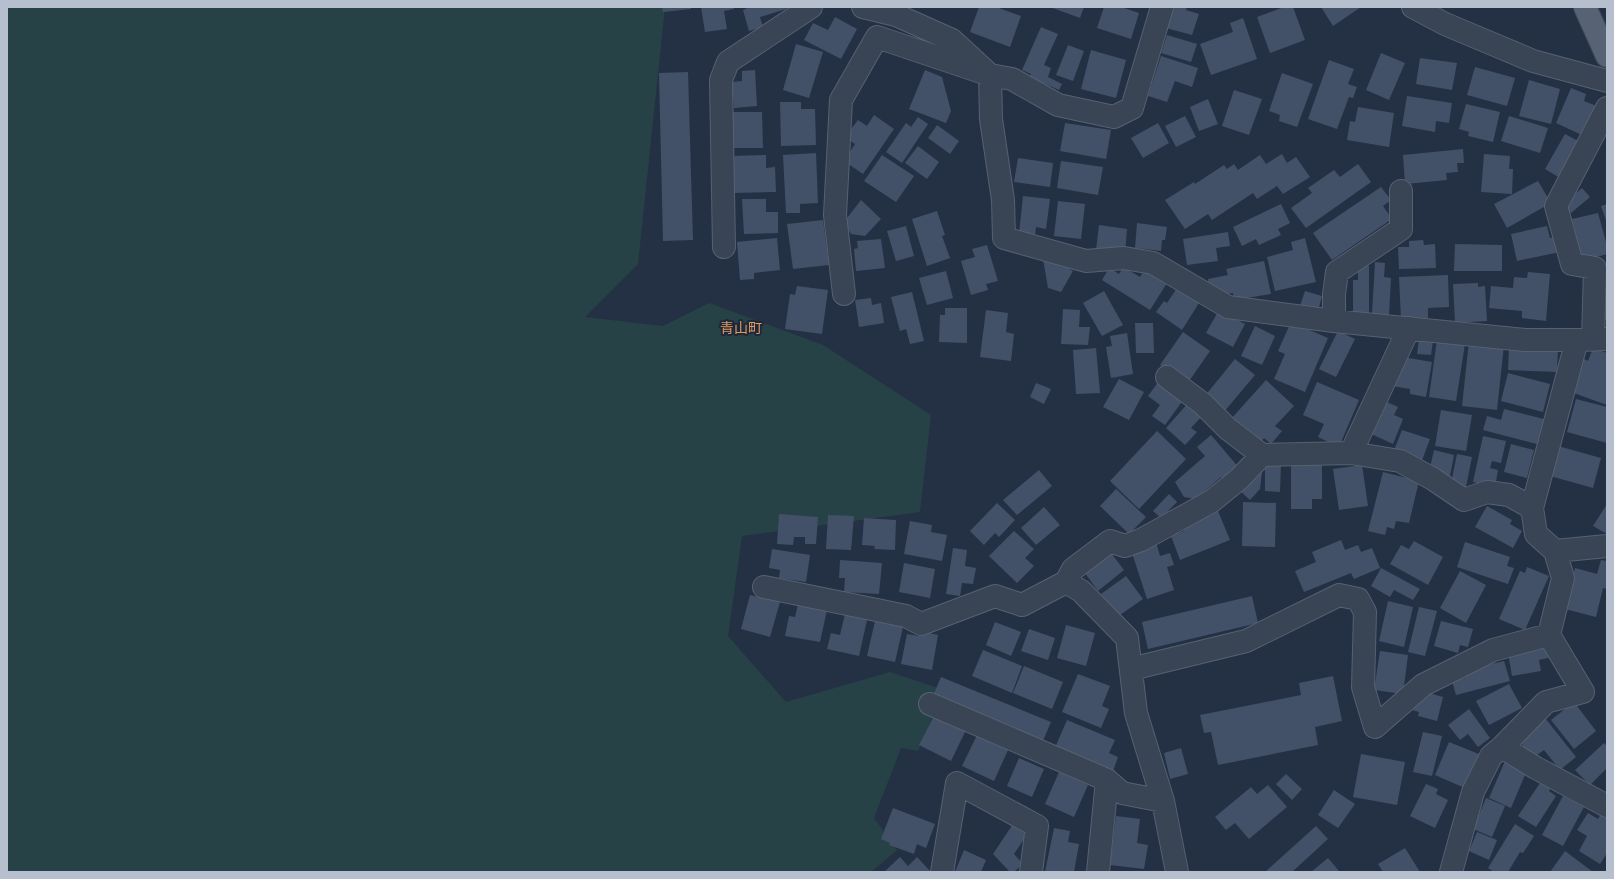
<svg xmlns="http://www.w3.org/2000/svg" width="1614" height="879" font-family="'DejaVu Sans','Noto Sans JP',sans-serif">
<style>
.green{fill:#264246}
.building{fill:#425168}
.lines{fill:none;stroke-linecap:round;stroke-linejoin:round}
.minor-casing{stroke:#576172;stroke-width:24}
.major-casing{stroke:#424c5e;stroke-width:24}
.minor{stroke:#394454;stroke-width:22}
.major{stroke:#576374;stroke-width:22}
.labels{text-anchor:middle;stroke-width:4;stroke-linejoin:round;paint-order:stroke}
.quarter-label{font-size:14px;fill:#e19a5e;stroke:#1d283a}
</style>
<rect width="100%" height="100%" fill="#243145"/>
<path class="green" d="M7 7H665L638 264 585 317 663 326 709 303 823 345 931 415 920 512 742 536 728 636 786 702 890 672 944 690 918 751 901 748 874 818 897 850 871 872H7Z"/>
<path class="building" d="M662 7H691V9L663 12Z
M701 7H734V9L724 11 727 29 705 32Z
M750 7H785L786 9 760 17 763 27 749 31 743 10Z
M979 7H996L1021 16 1010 47 970 32Z
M1050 7H1084L1080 18Z
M1104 7H1121L1139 13 1131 39 1097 28Z
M1172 7H1187L1186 10 1199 14 1192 35 1166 28Z
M1284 7H1293L1305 40 1270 53 1257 17Z
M1321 7H1361L1333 26Z
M835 17 857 29 841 59 804 40 813 23 828 30Z
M1243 18 1257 59 1211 75 1200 44 1233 32 1230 23Z
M1041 27 1058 34 1044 65 1051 68 1048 77 1062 84 1059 90 1029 77 1031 74 1022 70Z
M1167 35 1197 44 1191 62 1161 53Z
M796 44 823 52 809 98 783 90Z
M1068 45 1084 51 1073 81 1056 75Z
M1091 50 1126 60 1116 98 1081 89Z
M1381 53 1405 63 1389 100 1366 90Z
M1161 56 1198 68 1192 87 1175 81 1167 102 1148 96Z
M1420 58 1457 63 1452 90 1416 84Z
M1329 60 1354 69 1348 84 1357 87 1353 98 1349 97 1337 129 1308 119Z
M1475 67 1515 78 1507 106 1467 95Z
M755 70 757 106 734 108 732 82 742 81V71Z
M925 70 942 77 951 111 946 123 909 109Z
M688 72 693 240 663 241 659 73Z
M1282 73 1313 84 1297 127 1279 121 1280 115 1269 111Z
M1529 80 1560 89 1551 124 1519 116Z
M1571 88 1586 94 1584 101 1599 107 1586 137 1556 123Z
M1234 90 1262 99 1249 135 1222 126Z
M1407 96 1452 103 1449 123 1436 121 1435 132 1402 126Z
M1208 99 1218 124 1199 131 1190 107Z
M780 102H801V109H815L816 145 781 146Z
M1466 104 1500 112 1493 142 1468 136 1469 132 1459 129Z
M1358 107 1394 113 1389 147 1347 140 1350 121 1355 122Z
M732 112H762L763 148H732Z
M874 115 894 129 863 174 844 161 855 144 845 137 858 120 867 126Z
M1185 116 1196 137 1176 147 1165 126Z
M1509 116 1548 128 1540 153 1501 141Z
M918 117 928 124 902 163 886 152 906 123 911 127Z
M1065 123 1111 130 1106 159 1060 151Z
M1158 123 1169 143 1143 158 1131 138Z
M937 125 959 141 950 154 928 138Z
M1565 134 1580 142 1560 178 1545 169Z
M918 146 939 162 927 179 905 163Z
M1463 149 1464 163H1457L1458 172 1446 173 1447 180 1405 184 1403 155Z
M816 153 818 203 800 204V213H786L783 155Z
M1282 154 1287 163 1296 157 1310 177 1283 194 1277 186 1257 199 1253 193 1212 220 1208 214 1185 229 1165 200 1194 182 1195 184 1224 165 1227 169 1234 164 1238 170 1260 155 1266 164Z
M1484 154 1510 156 1509 169H1513L1512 194 1481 192Z
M766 155V168L775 167 776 192 733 193 731 156Z
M882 155 914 176 896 202 864 181Z
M1018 158 1053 163 1050 187 1014 182Z
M1061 161 1103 167 1098 195 1057 188Z
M1358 164 1371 182 1306 228 1291 208 1312 193 1308 188 1334 170 1340 177Z
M1538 181 1551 203 1507 228 1494 204Z
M1381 187 1391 200 1383 206 1392 219 1332 260 1313 233Z
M1582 188 1590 197 1571 213 1564 204Z
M1023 196 1050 199 1046 229 1036 227 1035 236 1019 234Z
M742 199H766V212H778V233L744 234Z
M861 200 881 219 865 236 851 234 844 222Z
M1058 201 1085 204 1081 239 1054 236Z
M1281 204 1290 223 1278 229 1281 235 1259 245 1256 239 1242 246 1233 227Z
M1607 204V223L1601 206Z
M937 211 945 235 942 236 950 258 927 266 912 219Z
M1598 213 1607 246V254L1583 261 1572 219Z
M823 220 829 265 793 269 787 224Z
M1137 223 1167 227 1165 240H1162L1161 251 1135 248Z
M1099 225 1127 229 1125 253 1096 250Z
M906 226 914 256 896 261 887 231Z
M1547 226 1550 238 1556 237 1560 252 1517 261 1511 234Z
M1228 232 1230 246 1216 248 1218 261 1187 265 1183 239Z
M777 238 780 270 754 273V279L740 280 737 242Z
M1305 238 1316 282 1275 291 1267 257 1293 250 1291 242Z
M881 239 885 268 856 271 854 249 858 248 857 241Z
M1423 240 1424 245 1435 244 1436 268 1399 269 1398 247H1409V241Z
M1455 244 1502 245V271H1454Z
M987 245 998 281 986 284 988 290 971 295 961 261 975 257 972 249Z
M1042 253 1073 271 1061 292 1048 288Z
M1264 261 1271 294 1234 300 1233 293 1219 295 1217 287 1209 289 1208 279 1228 275 1226 269Z
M1375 262 1385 263 1384 277 1391 278 1389 315 1372 314Z
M1358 266H1369V318H1353V280H1358Z
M1123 267 1140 277 1145 269 1167 283 1150 310 1102 280 1109 268 1119 274Z
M946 271 953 298 927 305 919 278Z
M1528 272 1550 274 1546 321 1522 318V311L1489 308 1491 286 1513 288 1514 277 1527 278Z
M1448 275 1449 307 1428 308V318L1401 319 1399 277Z
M1478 283V287L1485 286 1487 321 1455 323 1453 284Z
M797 286 828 290 822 334 785 329 790 294 795 295Z
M1177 288 1199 303 1182 330 1156 312 1164 301 1167 303Z
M1104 291 1123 325 1102 336 1083 303Z
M1305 291 1322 296 1318 311 1300 306Z
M912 292 924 341 910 344 906 329 900 331 891 297Z
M871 298 872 305 881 303 884 323 859 327 855 300Z
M1607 301V320H1603L1601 302Z
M945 308H967V343L939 342 940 315H945Z
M1063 309 1080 310 1079 327H1090L1088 345 1061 344Z
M986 310 1008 313 1006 332 1014 334 1011 361 980 357Z
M1219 310 1245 324 1233 347 1206 333Z
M1291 322 1328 338 1305 392 1274 379 1285 354 1278 351Z
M1135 323H1153L1154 353H1136Z
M1255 326 1275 336 1262 365 1241 356Z
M1338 331 1355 339 1336 377 1319 369Z
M1183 332 1210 351 1187 384 1160 365Z
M1127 333 1133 374 1111 378 1106 347 1112 346 1110 336Z
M1419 339 1433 341 1431 355 1417 354Z
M1437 340 1465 344 1456 401 1429 397Z
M1469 341 1504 345 1497 410 1462 406Z
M1509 346 1558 348 1557 372 1508 370Z
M1096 348 1100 393 1076 394 1073 350Z
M1593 348 1607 353V405L1571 392 1584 359 1588 361Z
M1397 356 1432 362 1426 397 1410 394V389L1392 386Z
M1235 359 1255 375 1223 413 1204 397Z
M1508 373 1550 384 1543 412 1501 401Z
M1119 379 1144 392 1129 420 1103 407Z
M1266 380 1294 406 1275 426 1282 431 1271 444 1264 438 1259 444 1231 419Z
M1159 381 1184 399 1165 425 1152 416 1160 405 1148 396Z
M1317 382 1359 400 1339 447 1318 437 1324 424 1303 415Z
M1036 383 1051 389 1044 404 1030 397Z
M1380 399 1398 407 1394 415 1403 419 1393 444 1365 431Z
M1576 399 1607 407V443L1567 432Z
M1189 402 1203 415 1191 428 1197 432 1185 445 1166 428Z
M1504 409 1544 419 1537 444 1483 430 1487 416 1501 420Z
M1441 410 1472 415 1466 451 1435 446Z
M1402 430 1430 439 1421 463 1393 453Z
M1157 431 1186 459 1139 509 1110 481Z
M1211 435 1240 469 1225 482 1221 477 1196 499 1184 497 1175 482 1205 456 1197 447Z
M1483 436 1506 441 1501 463 1492 461 1490 468 1498 470 1495 487 1473 482Z
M1511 444 1534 450 1527 478 1504 472Z
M1558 446 1601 458 1593 488 1550 476Z
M1434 450 1454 455 1450 476 1429 472Z
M1457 454 1472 457 1466 487 1451 483Z
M1291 460H1322V499H1312V509H1291Z
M1265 464H1281L1280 492 1265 491Z
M1362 465 1368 506 1339 510 1333 469Z
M1258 469 1262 472 1260 489 1250 500 1239 490Z
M1039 470 1052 486 1017 515 1003 500Z
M1383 472 1419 481 1409 523 1396 521 1394 529 1387 527 1385 535 1368 531Z
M1116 489 1146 517 1129 534 1100 506Z
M1169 494 1177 502 1161 518 1153 511Z
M1243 502 1276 503 1275 547 1242 546Z
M997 503 1015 520 999 537 995 533 984 545 970 531Z
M1607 504V534L1593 526Z
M1487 506 1512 520 1510 524 1522 531 1513 548 1475 527Z
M1044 507 1060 525 1036 545 1021 528Z
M1218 511 1230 540 1180 560 1171 536 1184 531 1182 526Z
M779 514 818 517 816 544H805V537H794L793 545 777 544Z
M828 515 854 516 851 550 826 549Z
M864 518 896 520 895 550 874 549 875 546 862 545Z
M910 521 932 525 931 532 947 535 942 561 904 554Z
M1014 531 1034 549 1025 558 1034 566 1017 583 989 556Z
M1341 540 1345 550 1358 545 1361 552 1372 548 1380 568 1354 579 1351 573 1304 592 1295 571 1316 562 1312 552Z
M1414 541 1443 557 1428 585 1390 564 1401 545 1409 549Z
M1156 542 1160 556 1170 553 1174 565 1167 567 1174 590 1147 599 1132 553Z
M1465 542 1510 557 1507 566 1514 568 1508 584 1457 567Z
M953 548 967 550 965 566 976 568 973 584 962 583 960 596 946 594Z
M772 549 810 555 806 582 779 578 780 570 769 568Z
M1108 549 1124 570 1098 591 1082 569Z
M840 560 882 563 879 594 844 592 845 578H839Z
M1601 560 1607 561V589L1603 588 1596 617 1565 609 1575 568 1597 574Z
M904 563 935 569 930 598 899 592Z
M1527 567 1549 576 1525 630 1499 619 1520 571 1525 573Z
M1381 568 1420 589 1413 600 1394 590 1390 597 1371 586Z
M1460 571 1486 585 1466 623 1440 608Z
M1126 576 1143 599 1117 617 1101 594Z
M750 595 780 602 770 637 741 629Z
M1252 596 1258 623 1148 649 1142 622Z
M1388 601 1413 607 1404 647 1379 641Z
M798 604 827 610 820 642 785 636 789 616 795 617Z
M1419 607 1437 611 1425 656 1408 652Z
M845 614 867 620 859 656 827 649 831 633 840 635Z
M875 621 903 627 895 662 867 656Z
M1441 621 1473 629 1468 647 1460 645 1458 653 1434 646Z
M995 622 1021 632 1011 656 986 645Z
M1066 625 1095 633 1086 666 1057 658Z
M1029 629 1055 638 1048 660 1021 651Z
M920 631 938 635 932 670 901 664 907 634 919 636Z
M1546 646 1548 658 1539 660 1541 671 1512 676 1508 653Z
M983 650 1022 666 1012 693 972 676Z
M1380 651 1408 655 1403 694 1374 690Z
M1504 661 1510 681 1456 695 1452 681 1465 678 1463 671Z
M1024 666 1063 682 1052 709 1013 693Z
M1078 674 1110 686 1102 706 1109 709 1101 728 1062 712Z
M1333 676 1342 721 1315 727 1318 745 1218 765 1211 732 1204 733 1200 715 1301 695 1299 683Z
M941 677 1051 722 1042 743 932 698Z
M1509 684 1522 708 1489 725 1476 701Z
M1422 691 1443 697 1437 721 1418 716 1419 712 1412 710 1415 700Z
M1574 702 1596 731 1574 749 1551 720Z
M1469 709 1490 738 1478 747 1468 734 1460 740 1448 725Z
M935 714 966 730 951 761 919 745Z
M1545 718 1576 757 1560 770 1544 750 1533 758 1518 739Z
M1067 720 1115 740 1109 753 1118 757 1112 774 1054 750Z
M1423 732 1442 736 1432 776 1413 772Z
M977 735 1008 750 994 781 962 766Z
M1449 742 1484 756 1467 789 1435 775Z
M1604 743 1607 746V768L1590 785 1575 770Z
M1181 748 1188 774 1170 779 1164 753Z
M1361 754 1405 762 1397 805 1353 797Z
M1019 758 1044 769 1032 797 1007 786Z
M1505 761 1527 770 1511 808 1489 798Z
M1059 772 1088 785 1074 817 1045 804Z
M1286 774 1302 789 1292 800 1276 784Z
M1544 777 1554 783 1549 791 1556 796 1536 827 1518 816Z
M1426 784 1438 789 1436 794 1448 800 1435 828 1410 816Z
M1268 785 1287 807 1249 839 1235 823 1226 830 1215 817 1251 787 1257 794Z
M1334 790 1355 804 1338 828 1318 815Z
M1563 796 1584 807 1563 846 1542 835Z
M1486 798 1505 806 1492 837 1473 829Z
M893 808 935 824 926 848 917 844 914 854 889 845 890 843 881 839Z
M1603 811 1607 814V853L1600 864 1579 851 1587 836 1577 830 1588 813 1598 819Z
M1116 816 1140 819 1137 843 1148 845 1144 869 1110 865Z
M1013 824 1028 833 1014 854 1023 864 1014 872H1010L993 854Z
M1515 824 1534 836 1523 853 1520 852 1508 872H1494L1488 868Z
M1316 826 1328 839 1292 872H1265Z
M1054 828 1070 831 1068 842 1079 844 1074 872H1045Z
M1477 832 1497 840 1489 860 1469 851Z
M1405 848 1420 872H1383L1378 864Z
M964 850 986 860 981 872H955Z
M1565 851 1593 872H1550Z
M900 857 908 866 917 857 931 872H884Z
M1328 858 1339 871 1311 872Z"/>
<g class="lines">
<defs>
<path id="minor" d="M863 7 896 15 952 40 990 75 991 119 1003 200 1004 238 1086 261 1124 258 1153 263 1228 307 1334 321 1525 340H1577L1607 339
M1413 7 1445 24 1533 61 1607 81
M724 247 721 80 728 62 811 7
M844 294 835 215 841 100 877 37 990 75 1012 79 1058 105 1114 117 1132 108 1162 7
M1334 321V294L1337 272 1401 229V191
M1593 340 1595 268 1572 264 1556 206 1607 108
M1167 377 1203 404 1228 429 1262 455
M1351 453 1409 328
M1555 551 1607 546
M1066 582 1073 569 1110 541 1125 546 1141 540 1212 501 1239 479 1262 455 1351 453 1400 461 1433 479 1464 500 1487 492 1509 495 1532 508
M764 587 906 616 921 624 995 596 1022 605 1066 582 1081 591 1127 638 1136 713 1163 801 1177 872
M1131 669 1246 641 1339 595 1358 599 1365 612 1363 687 1375 727 1423 685 1493 650 1549 635
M930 704 1107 780 1122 793 1163 801
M1502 747 1536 768 1607 806
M942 872 957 783 1037 826 1031 872
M1098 872 1107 780
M1451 872 1473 792 1491 756 1502 747 1546 702 1583 692 1549 635 1563 578 1555 551 1536 534 1532 508 1577 340"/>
<path id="major" d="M1585 7 1607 56"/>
</defs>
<use href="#minor" class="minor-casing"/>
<use href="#major" class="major-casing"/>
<use href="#minor" class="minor"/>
<use href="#major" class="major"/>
</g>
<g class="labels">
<g class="quarter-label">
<text x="741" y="333">青山町</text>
</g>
</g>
<rect width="1614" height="879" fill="none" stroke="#b6bfce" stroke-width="16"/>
</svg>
